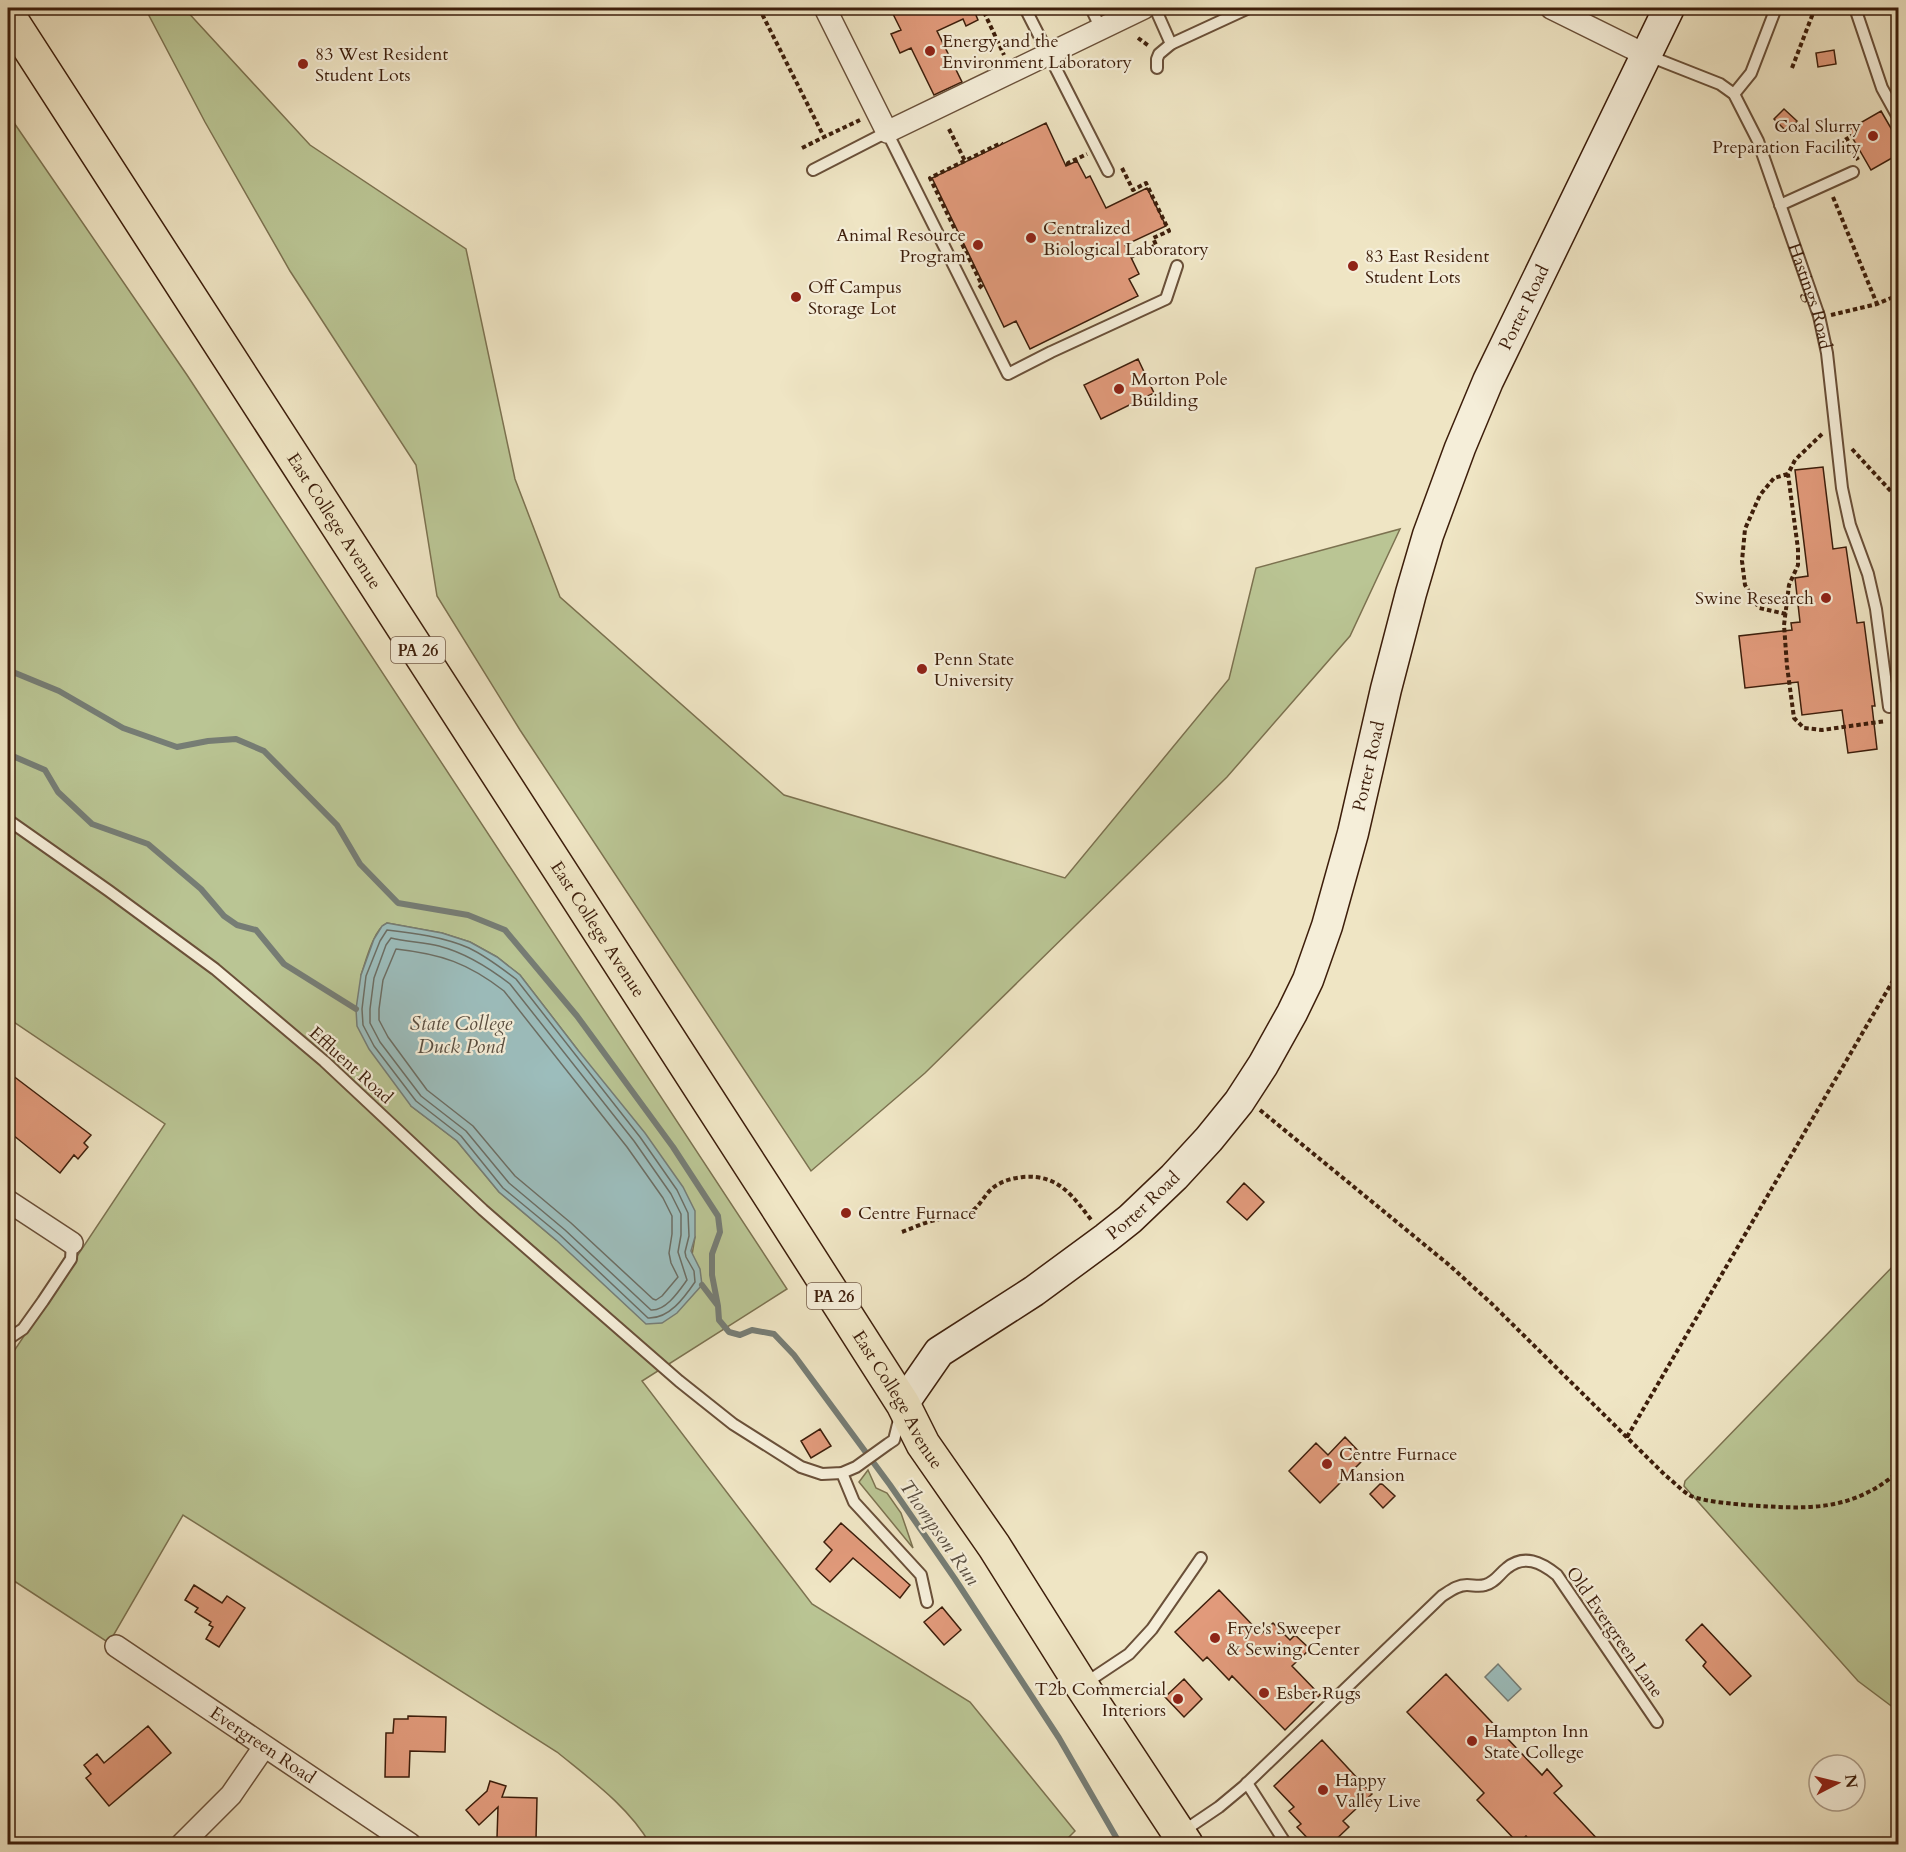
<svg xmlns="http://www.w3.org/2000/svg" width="1906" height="1852" font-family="Cardo,serif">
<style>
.green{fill:#bac594;stroke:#7c7250;stroke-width:1.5;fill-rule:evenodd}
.water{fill:#9cbdbc;stroke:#767d75;stroke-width:1.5}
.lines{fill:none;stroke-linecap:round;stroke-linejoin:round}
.shore{stroke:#6c6e64;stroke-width:1.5}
.stream{stroke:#767d75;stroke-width:6}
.building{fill:#e19a7b;stroke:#3d1e0b;stroke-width:1.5}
.lane-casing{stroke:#6a5039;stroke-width:14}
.street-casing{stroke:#6a5039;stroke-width:24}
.secondary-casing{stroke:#3d1e0b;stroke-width:33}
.primary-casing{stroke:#3d1e0b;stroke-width:36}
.path{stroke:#3d1e0b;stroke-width:4;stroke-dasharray:4.5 3;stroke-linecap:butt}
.lane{stroke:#f5eed9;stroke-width:10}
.street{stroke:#f5eed9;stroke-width:21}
.secondary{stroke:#f5eed9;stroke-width:30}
.primary{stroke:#efe5c4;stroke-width:33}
.poi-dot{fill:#8f2418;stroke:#f5eed9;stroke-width:2}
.labels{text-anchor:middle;stroke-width:4.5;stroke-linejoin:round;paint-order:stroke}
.shield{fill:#f5eed9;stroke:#745c49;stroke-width:1.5}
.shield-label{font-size:16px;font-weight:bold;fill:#3d1e0b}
.poi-label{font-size:18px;fill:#3d1e0b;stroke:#f5eed9;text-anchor:start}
.street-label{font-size:18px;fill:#3d1e0b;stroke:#f5eed9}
.water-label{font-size:20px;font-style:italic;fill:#5a4e40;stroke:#f5eed9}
</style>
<rect width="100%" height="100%" fill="#efe5c4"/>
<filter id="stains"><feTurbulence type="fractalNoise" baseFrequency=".00333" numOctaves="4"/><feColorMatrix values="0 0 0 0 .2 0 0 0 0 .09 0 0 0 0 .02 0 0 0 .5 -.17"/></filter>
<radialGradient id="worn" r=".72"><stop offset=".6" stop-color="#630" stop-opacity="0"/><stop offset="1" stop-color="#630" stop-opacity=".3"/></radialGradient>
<path class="green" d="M145 8H184L310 145 466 249 515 479 560 597 784 795 1065 878 1229 679 1256 568 1400 529 1350 636 1227 777 925 1073 811 1171 520 730 437 596 416 465 290 271 205 122Z
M8 114 187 375 787 1289 642 1381 812 1604 970 1702 1075 1831 1062 1844H650C629 1807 590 1779 557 1752L183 1515 109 1643 8 1577V1360L165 1124 8 1018ZM387 923 442 933 470 942 497 957 520 975 577 1049 695 1237 692 1255 699 1269 556 1240 499 1192 457 1141 411 1106 361 975C366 961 373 930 387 923Z
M1898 1261V1711L1858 1681 1684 1486 1685 1481Z
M868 1470 876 1488 887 1493 901 1513 913 1548 859 1482Z"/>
<path class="water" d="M387 923 442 933 470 942 497 957 520 975 577 1049 645 1133 683 1187 695 1211V1237L691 1251 700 1269 702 1285 677 1313 662 1323 646 1324 556 1240 499 1192 457 1141 411 1106 369 1049 357 1026 356 1009 361 975 374 939 382 926Z
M1498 1664 1521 1689 1508 1701 1485 1677Z"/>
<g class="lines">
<path class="shore" d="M387 930C414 933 444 937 469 948 486 956 501 968 516 979L640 1137 677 1190 688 1213 689 1236 685 1252 686 1257 694 1271 695 1282C684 1298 669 1319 648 1318L560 1235 503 1188 461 1136 416 1101 374 1046 363 1025 362 1009 366 976 380 941Z
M391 938C407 942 423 942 439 946 466 953 488 967 510 984L634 1141 671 1194 681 1214V1235L678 1252 687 1280C679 1291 666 1311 651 1310L565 1230 509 1183 466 1131 421 1096 380 1042 370 1023V1009L374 978 386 945Z
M396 949C441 954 468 963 504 991L627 1147 663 1198 672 1216V1234L669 1253 671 1263 678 1277 662 1296 656 1300 653 1299 571 1223 515 1176 473 1126 427 1090 388 1037 379 1020V1009L383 980Z"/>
<path class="stream" d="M8 670 59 691 123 728 177 747 208 741 236 739 264 751 337 825 360 864 398 903 468 915 505 930 577 1016 673 1147 718 1216 720 1232 712 1254V1275L718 1306
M8 754 45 770 58 792 92 824 148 844 201 889 224 916 237 925 256 930 284 964 356 1009
M702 1285 718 1306 719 1320 729 1332 740 1335 752 1330 774 1334 794 1355 890 1485 955 1579 1059 1738 1120 1844"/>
</g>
<path class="building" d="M890 8H986L975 13 978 20 966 26 963 19 937 31 962 82 934 95 911 48 900 53 891 34 901 30Z
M1834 50 1836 64 1818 67 1816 53Z
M1784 109 1797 121 1787 132 1774 119Z
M1881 111 1899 142V154L1871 170 1848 130Z
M1046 123 1066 166 1077 161 1086 178 1090 176 1106 208 1147 188 1166 226 1125 245 1139 274 1129 279 1138 296 1030 349 1016 321 1004 327 932 178Z
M1138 359 1154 393 1101 419 1084 385Z
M1823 467 1833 549 1846 547 1857 623 1864 622 1875 706H1872L1877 749 1848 753 1842 710 1802 715 1798 682 1745 688 1739 636 1792 630 1791 623 1800 622 1795 578 1808 576 1795 470Z
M8 1072 91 1135 84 1143 88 1147 78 1159 74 1155 60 1173 8 1131Z
M1244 1183 1264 1202 1247 1220 1227 1202Z
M820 1429 831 1446 811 1458 801 1441Z
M1345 1437 1365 1458 1320 1503 1289 1471 1316 1443 1328 1455Z
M1381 1483 1395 1496 1383 1508 1370 1494Z
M841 1523 910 1585 900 1598 853 1558 830 1582 816 1569 832 1550 824 1542Z
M194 1585 222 1603 227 1596 245 1608 219 1647 206 1639 213 1627 209 1625 211 1622 195 1612 198 1608 185 1600Z
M1219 1590 1261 1634 1273 1623 1290 1640 1295 1635 1310 1649 1292 1666 1320 1695 1285 1730 1232 1676 1229 1680 1207 1657 1203 1661 1175 1632Z
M942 1607 961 1630 944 1645 924 1622Z
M1702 1624 1751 1676 1730 1695 1703 1666 1706 1662 1686 1640Z
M1446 1674 1542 1775 1547 1769 1562 1786 1554 1793 1603 1845H1534L1526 1836 1518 1843 1477 1800 1484 1793 1407 1712Z
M1184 1679 1202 1699 1184 1717 1165 1697Z
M408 1716 446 1717 445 1752 410 1751 409 1777H385L386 1733H393L394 1719H408Z
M148 1726 171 1753 109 1806 86 1778 91 1774 84 1765 97 1754 104 1763Z
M1322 1740 1372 1794 1343 1821 1349 1827 1330 1845H1314L1297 1827 1301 1824 1289 1811 1294 1807 1274 1786Z
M490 1781 506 1786 502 1797 537 1798 536 1839 497 1838 498 1807 479 1825 466 1810 487 1791Z"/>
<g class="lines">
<defs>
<g id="lane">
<path d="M1025 8 1108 171"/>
<path d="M1091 8 1101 29"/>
<path d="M1155 8 1171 44"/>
<path d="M1855 8 1882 88 1898 117"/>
<path id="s1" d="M1649 56 1720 84 1734 94 1758 141 1819 316 1827 353 1842 488 1850 525 1868 574 1876 609 1889 707"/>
<path d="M1157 68V59L1159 54 1171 44 1249 8"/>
<path d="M1734 94 1751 73 1776 8"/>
<path d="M813 170 887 132 1008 374 1051 352 1166 299 1177 266"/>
<path d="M1780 205 1853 172"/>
<path d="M8 820 109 891 215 969 324 1061 483 1210 679 1381 733 1424 801 1467 822 1474 842 1473 856 1467 888 1444 894 1440 900 1416"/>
<path d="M8 1337H11L23 1329 43 1301 71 1259 72 1243"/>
<path d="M842 1473 854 1502 921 1575 927 1602"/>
<path d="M1084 1684 1129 1654 1152 1629 1201 1558"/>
<path d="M1247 1783 1286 1844"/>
<path d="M1182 1832 1219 1807 1243 1787 1442 1596C1450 1591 1457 1585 1467 1585 1473 1585 1479 1587 1485 1585 1496 1582 1499 1574 1507 1568 1524 1554 1541 1562 1557 1575L1657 1722"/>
</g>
<g id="street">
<path d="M825 8 887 132 1144 8"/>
<path d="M1551 8 1646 55"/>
<path d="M8 1201 72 1243"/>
<path id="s2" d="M116 1646 410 1844"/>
<path d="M182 1844 231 1795 264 1747"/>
</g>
<g id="secondary">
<path id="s3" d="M903 1404 939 1352 1034 1291 1106 1238 1130 1219 1174 1177 1209 1139 1239 1102 1263 1065 1292 1013 1308 980 1327 926 1353 833 1386 689 1411 593 1428 535 1460 448 1488 381 1669 8"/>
</g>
<g id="primary">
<path id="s4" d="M8 15 765 1188 903 1404 923 1444 994 1546 1082 1686 1186 1844"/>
</g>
</defs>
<use href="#lane" class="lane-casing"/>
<use href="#street" class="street-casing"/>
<use href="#secondary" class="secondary-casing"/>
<use href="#primary" class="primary-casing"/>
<path class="path" d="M759 8 824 137 860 120
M984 12 1004 55
M1138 38 1149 46
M1792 68 1815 8
M949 129 965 161
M1846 137 1858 160
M802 148 824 137
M1068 165V163L1087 154
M1122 168 1133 190 1146 183 1169 231 1153 238 1156 245 1131 257
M1833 197 1877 304
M979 288 982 285 930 178 1001 143 1002 144
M1831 315 1877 304 1898 295
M1822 434 1795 460 1788 474 1798 549V565L1789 585 1784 625 1787 666 1794 718 1804 728 1822 730 1886 721
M1852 449 1898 499
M1786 614 1759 608 1745 585 1742 561 1745 529 1760 495 1774 478 1788 474
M1260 1110 1448 1264 1491 1303 1666 1476C1674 1482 1682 1491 1691 1496 1702 1501 1733 1504 1746 1505 1805 1509 1850 1513 1898 1472
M902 1232C913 1228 925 1222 936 1220 948 1217 961 1219 972 1211 982 1204 986 1191 997 1185 1005 1180 1014 1178 1023 1177 1058 1174 1073 1196 1092 1221
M1627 1437 1898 972"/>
<use href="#lane" class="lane"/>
<use href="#street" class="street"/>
<use href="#secondary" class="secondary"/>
<use href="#primary" class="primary"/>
</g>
<g class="poi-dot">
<circle cx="930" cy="51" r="6"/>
<circle cx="303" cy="64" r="6"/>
<circle cx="1873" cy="136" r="6"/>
<circle cx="1031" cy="238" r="6"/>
<circle cx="978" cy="245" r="6"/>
<circle cx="1353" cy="266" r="6"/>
<circle cx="796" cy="297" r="6"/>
<circle cx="1119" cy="389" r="6"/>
<circle cx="1826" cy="598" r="6"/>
<circle cx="922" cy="669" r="6"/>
<circle cx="846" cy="1213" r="6"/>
<circle cx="1327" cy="1464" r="6"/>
<circle cx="1215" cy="1638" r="6"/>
<circle cx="1264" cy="1693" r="6"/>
<circle cx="1178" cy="1699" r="6"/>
<circle cx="1472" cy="1741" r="6"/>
<circle cx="1323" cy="1790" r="6"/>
</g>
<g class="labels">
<g class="shield">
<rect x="391" y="637" width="54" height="26" rx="4.5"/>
<rect x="807" y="1283" width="54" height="26" rx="4.5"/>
</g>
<g class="shield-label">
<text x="418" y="656">PA 26</text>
<text x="834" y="1302">PA 26</text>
</g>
<g class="poi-label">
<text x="942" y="47">Energy and the<tspan x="942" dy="21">Environment Laboratory</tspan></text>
<text x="315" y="60">83 West Resident<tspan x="315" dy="21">Student Lots</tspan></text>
<text x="1861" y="132" text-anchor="end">Coal Slurry<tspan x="1861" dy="21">Preparation Facility</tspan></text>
<text x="1043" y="234">Centralized<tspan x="1043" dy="21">Biological Laboratory</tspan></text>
<text x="966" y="241" text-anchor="end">Animal Resource<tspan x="966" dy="21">Program</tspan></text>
<text x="1365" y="262">83 East Resident<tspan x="1365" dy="21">Student Lots</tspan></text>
<text x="808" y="293">Off Campus<tspan x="808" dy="21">Storage Lot</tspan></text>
<text x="1131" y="385">Morton Pole<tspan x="1131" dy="21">Building</tspan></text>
<text x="1814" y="604" text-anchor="end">Swine Research</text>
<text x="934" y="665">Penn State<tspan x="934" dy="21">University</tspan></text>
<text x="858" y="1219">Centre Furnace</text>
<text x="1339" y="1460">Centre Furnace<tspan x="1339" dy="21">Mansion</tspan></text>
<text x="1227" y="1634">Frye's Sweeper<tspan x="1227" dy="21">&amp; Sewing Center</tspan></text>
<text x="1166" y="1695" text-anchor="end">T2b Commercial<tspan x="1166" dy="21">Interiors</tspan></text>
<text x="1276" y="1699">Esber Rugs</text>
<text x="1484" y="1737">Hampton Inn<tspan x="1484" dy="21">State College</tspan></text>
<text x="1335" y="1786">Happy<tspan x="1335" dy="21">Valley Live</tspan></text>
</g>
<g class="street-label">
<text dy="6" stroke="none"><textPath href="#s1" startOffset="310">Hastings Road</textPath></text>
<text dy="6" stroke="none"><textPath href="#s3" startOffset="1305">Porter Road</textPath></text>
<text dy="6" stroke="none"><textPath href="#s4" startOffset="602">East College Avenue</textPath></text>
<text dy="6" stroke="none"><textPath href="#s3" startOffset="819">Porter Road</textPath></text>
<text dy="6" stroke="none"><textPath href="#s4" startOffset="1088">East College Avenue</textPath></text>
<text transform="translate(351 1065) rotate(42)" y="6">Effluent Road</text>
<text dy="6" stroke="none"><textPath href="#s3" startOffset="315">Porter Road</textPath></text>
<text dy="6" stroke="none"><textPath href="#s4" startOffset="1646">East College Avenue</textPath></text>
<text transform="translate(1615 1632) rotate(55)" y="6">Old Evergreen Lane</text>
<text dy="6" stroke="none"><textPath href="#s2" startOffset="177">Evergreen Road</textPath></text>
</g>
<g class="water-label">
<text x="461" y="1030">State College<tspan x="461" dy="23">Duck Pond</tspan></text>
<text transform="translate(940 1532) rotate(55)" y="7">Thompson Run</text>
</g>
</g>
<rect width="1906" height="1852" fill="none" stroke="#efe5c4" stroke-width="30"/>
<rect x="9" y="9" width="1888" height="1834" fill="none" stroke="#3d1e0b" stroke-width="3"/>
<rect x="15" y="15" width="1876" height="1822" fill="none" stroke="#3d1e0b" stroke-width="1.5"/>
<g transform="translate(1837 1783) rotate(83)"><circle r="28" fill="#f5eed9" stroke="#ab9b87" stroke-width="1.5"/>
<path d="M0-4.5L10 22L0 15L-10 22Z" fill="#8f2418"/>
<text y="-9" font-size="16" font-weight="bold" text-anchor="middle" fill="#3d1e0b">N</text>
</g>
<rect width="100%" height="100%" filter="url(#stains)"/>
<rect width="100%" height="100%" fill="url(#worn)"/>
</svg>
